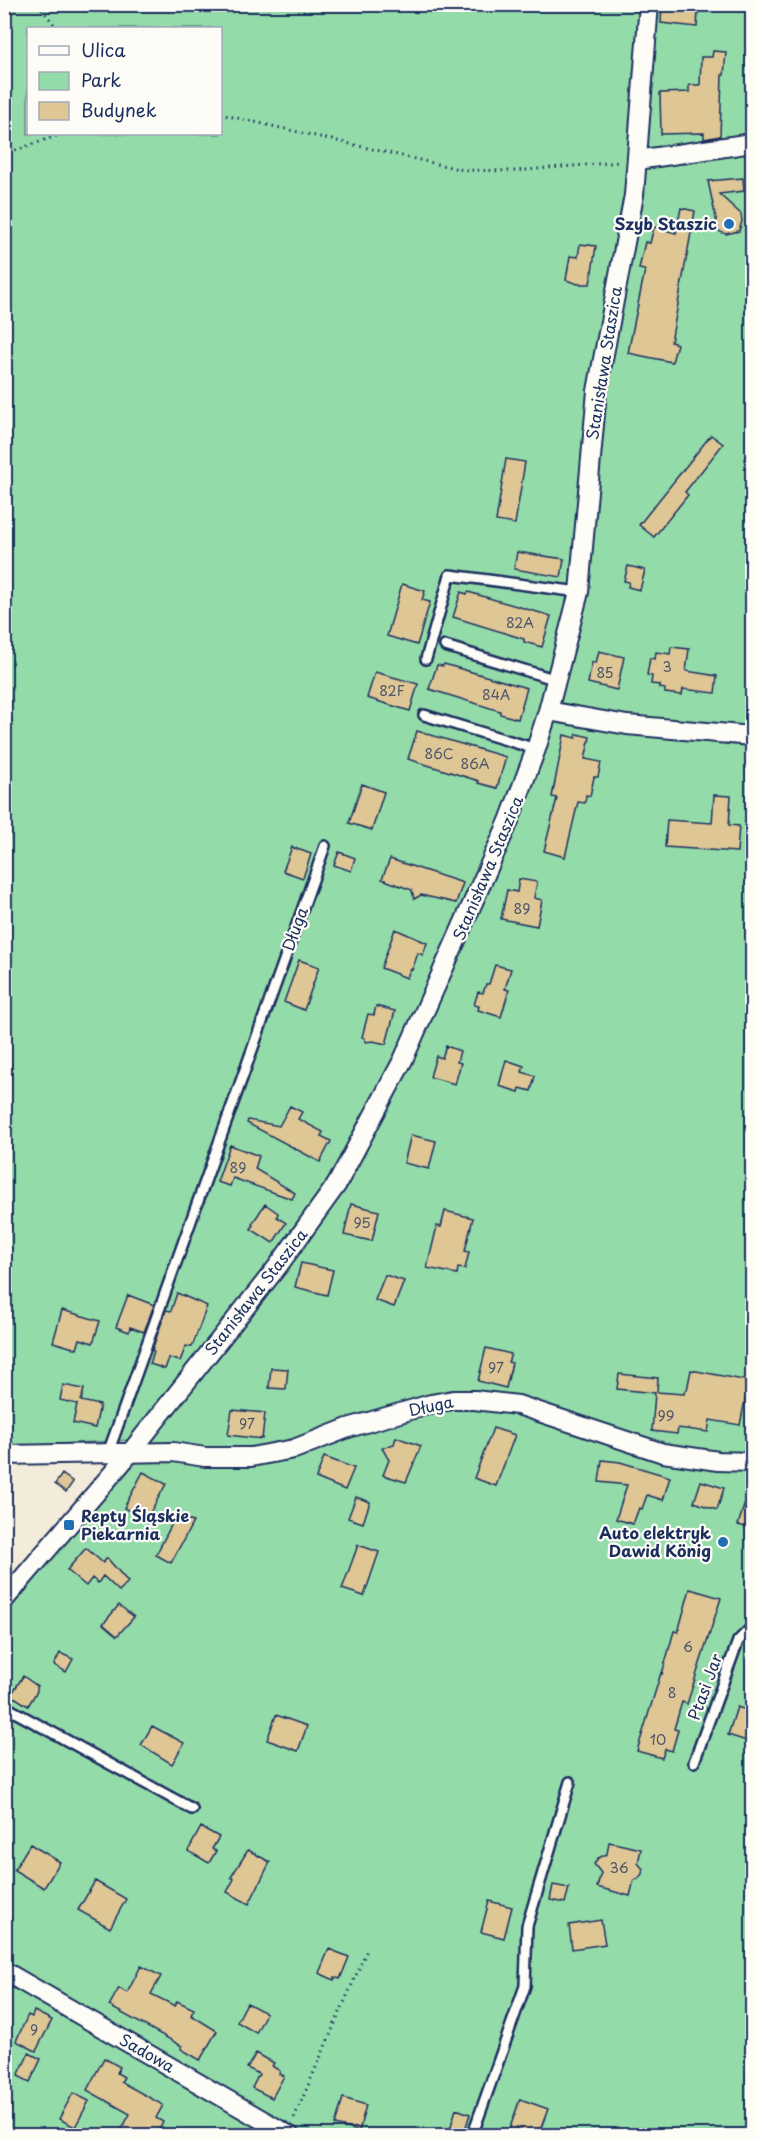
<svg xmlns="http://www.w3.org/2000/svg" width="757" height="2140" font-family="'Playpen Sans',sans-serif">
<style>
.green{fill:#94dbaa;stroke:#588584;stroke-width:1.5;fill-rule:evenodd}
.building{fill:#dec695;stroke:#1b2f5e;stroke-width:1.5}
.lines{fill:none;stroke-linecap:round;stroke-linejoin:round}
.service-casing{stroke:#1b2f5e;stroke-width:14}
.minor-casing{stroke:#1b2f5e;stroke-width:22}
.path{stroke:#1b2f5e;stroke-width:3;stroke-dasharray:1.5 4.5;stroke-linecap:butt}
.service{stroke:#fdfcf7;stroke-width:9}
.minor{stroke:#fdfcf7;stroke-width:18}
.poi-dot{fill:#1f6fb2;stroke:#fdfcf7;stroke-width:2}
.labels{text-anchor:middle;stroke-width:4.5;stroke-linejoin:round;paint-order:stroke}
.number-label{font-size:14px;fill:#4c556c}
.poi-label{font-size:16px;font-weight:bold;fill:#1b2f5e;stroke:#fdfcf7;text-anchor:end}
.street-label{font-size:16px;fill:#1b2f5e;stroke:#fdfcf7}
</style>
<rect width="100%" height="100%" fill="#f4ecda"/>
<filter id="ink" filterUnits="userSpaceOnUse"><feTurbulence type="fractalNoise" baseFrequency=".0167" numOctaves="2"/><feDisplacementMap in="SourceGraphic" scale="12" xChannelSelector="R" yChannelSelector="G"/><feConvolveMatrix kernelMatrix="1 2 1 2 8 2 1 2 1" color-interpolation-filters="sRGB"/></filter>
<g filter="url(#ink)">
<path class="green" d="M5 5H752V2135H5V1614L148 1439 5 1447ZM28 28H220V134H28Z"/>
<path class="building" d="M662 4 692 5 691 11H698L697 27 661 23Z
M713 51 726 52 724 75H722L720 136 704 139V133L661 134 660 93 689 92V85H700L701 57H712Z
M743 178 744 191 719 194 741 214 742 221 739 231 726 234 720 232 718 228 708 181Z
M681 208 695 211 671 342 677 344 672 362 628 353 645 270 639 269 645 242 650 243 654 227 676 233Z
M580 244 596 246 590 284H578L566 280 570 256 578 257Z
M711 435 723 444 685 492 688 495 654 537 639 525Z
M506 459 525 462 515 524 496 521Z
M517 552 564 559 561 577 514 569Z
M628 566 645 570 640 590 628 587 629 582 624 581Z
M402 584 425 591 422 600 430 602 417 645 387 636Z
M461 592 467 594 468 592 551 616 542 647 524 642V639L453 617Z
M671 647 689 649 686 671 717 676 715 693 683 689 682 695 665 693V689L660 688V685L651 684 652 676 647 675 650 658 655 659 656 652 670 654Z
M599 651 624 657 617 690 588 683 592 662 596 663Z
M444 664 527 688 518 719 500 714V711L429 689 437 665 443 666Z
M375 672 418 684 410 711 367 698Z
M417 731 506 757 497 788 478 783 479 781 408 759Z
M577 734 590 737 585 759 601 762 598 777H594L590 796 586 795 585 803 578 802 565 857 544 851 557 798 552 797 564 735 576 738Z
M362 784 384 792 372 830 349 823Z
M714 795 731 796 729 825 739 826 737 852 665 847 667 820 712 823Z
M292 847 311 854 303 878 283 871Z
M339 852 355 858 351 871 334 865Z
M390 859 463 883 456 903 421 895 414 899 412 890 382 879Z
M519 879 537 882 534 898 542 900 537 926 501 919 507 890 517 892Z
M395 929 427 943 423 955 418 953 412 970 410 969 407 978 381 968Z
M299 960 319 967 304 1010 284 1002Z
M495 965 511 969 505 989 509 990 501 1017 478 1010 479 1006 474 1005 478 992 483 993 486 984H489Z
M376 1006 395 1011 386 1044 373 1041 366 1042 365 1038 362 1037 368 1014 374 1015Z
M446 1046 460 1051 457 1062 461 1063 455 1084 430 1077 436 1056 442 1058Z
M506 1060 524 1066 522 1072 535 1076 531 1091 520 1088 519 1092 499 1086Z
M290 1106 302 1112 298 1119 323 1132 321 1136 331 1141 320 1162 247 1123 248 1120 279 1126Z
M411 1135 436 1141 429 1169 404 1163Z
M230 1145 259 1156 255 1169 295 1193 292 1199 233 1178 230 1186 217 1182Z
M265 1204 278 1213 277 1217 286 1223 273 1243 251 1229 253 1225 252 1224Z
M351 1204 379 1211 372 1241 344 1235Z
M445 1211 473 1218 465 1251 469 1252 465 1269 458 1268 457 1274 427 1268 437 1226 441 1227Z
M301 1263 333 1270 327 1295 295 1287Z
M385 1275 404 1281 394 1307 375 1300Z
M177 1293 207 1306 192 1347 186 1346 180 1361 169 1358 165 1369 150 1364 154 1351 152 1350 166 1310 171 1311Z
M128 1295 154 1305 144 1332 130 1327 129 1332 116 1327Z
M62 1310 100 1321 93 1343 80 1339 77 1349 53 1342Z
M486 1348 511 1354 508 1362 512 1363 506 1388 478 1381Z
M271 1368 288 1369 286 1389 269 1388Z
M691 1370 749 1381 740 1425 710 1420 708 1432 678 1428 677 1434 652 1431 655 1393 617 1389 619 1374 658 1378 657 1392 684 1394 685 1390H687Z
M63 1385 84 1389 81 1401 100 1405 95 1428 73 1423 77 1404 60 1400Z
M232 1410 265 1413 262 1439 228 1435Z
M493 1428 515 1435 496 1486 474 1478Z
M396 1437 421 1446 406 1482 383 1475 389 1460 382 1448 394 1444Z
M324 1457 354 1468 345 1490 316 1478Z
M602 1460 620 1462 670 1477 663 1500 647 1495 642 1509 639 1508 633 1524 616 1519 627 1485 599 1482Z
M143 1472 166 1484 146 1520 124 1508Z
M62 1474 73 1482 66 1492 55 1484Z
M701 1481 724 1488 717 1510 694 1502Z
M749 1490H753V1529L738 1525Z
M356 1497 370 1502 363 1523 348 1518Z
M177 1514 193 1522 171 1563 156 1555Z
M358 1545 379 1552 364 1596 342 1589Z
M86 1548 103 1563 107 1558 128 1582 119 1591 103 1576 98 1583 92 1578 86 1586 67 1570Z
M690 1589 721 1598 687 1704 682 1702 674 1729 678 1730 672 1751 665 1749 662 1758 637 1751 661 1673 662 1674 674 1631 678 1632Z
M119 1605 134 1617 117 1636 103 1624Z
M60 1653 73 1659 66 1672 54 1665Z
M23 1676 37 1686V1691L28 1706 11 1695Z
M737 1707 753 1712V1743L728 1735Z
M276 1715 307 1726 298 1751 267 1740Z
M152 1726 184 1743 172 1764 141 1745Z
M201 1827 219 1837 212 1849 216 1851 209 1863 188 1851Z
M609 1842 641 1849 638 1863 643 1869 642 1874 638 1879 634 1880 630 1896 597 1887 601 1873 594 1864 598 1858 607 1854Z
M30 1844 60 1862 44 1888 14 1870Z
M248 1850 270 1862 249 1904 227 1892 234 1879 231 1877Z
M95 1881 126 1899 110 1928 78 1910Z
M553 1885 569 1888 565 1903 550 1900Z
M489 1901 512 1907 504 1938 481 1932Z
M601 1920 605 1944 572 1949 569 1925Z
M329 1949 349 1957 340 1979 335 1977 334 1980 319 1973Z
M141 1966 161 1976 151 1994 175 2006 177 2001 194 2009 191 2015 217 2031 200 2060 181 2049 182 2046 109 2006 119 1988 127 1993Z
M247 2003 266 2013 256 2033 237 2022Z
M34 2011 52 2020 36 2051 16 2041 28 2015 32 2017Z
M29 2053 41 2059 30 2082 18 2076Z
M256 2053 274 2063 272 2066 280 2071 279 2074 284 2076 272 2098 252 2088 259 2074 247 2068Z
M104 2058 120 2067 117 2073 124 2077 121 2082 163 2105 156 2118 163 2122 156 2136H118L130 2114 87 2090Z
M73 2093 89 2101 75 2127 59 2119Z
M343 2098 366 2105 359 2131 335 2125Z
M520 2099 548 2109 538 2136H507Z
M456 2109 470 2114 463 2136H448Z"/>
<g class="lines">
<defs>
<path id="service" d="M445 646 557 680
M426 659 450 575 579 592
M424 715 536 749
M108 1453 325 846
M4 1706 192 1809
M694 1762 738 1641 752 1627
M472 2136 525 1986 527 1926 570 1782"/>
<path id="minor" d="M637 160 752 143
M548 711 627 725 752 736
M4 1455 173 1452 205 1457H251L294 1449 348 1428 431 1404 453 1400H474L518 1405 663 1453 718 1461 752 1462
M4 1600 130 1453 278 1266 337 1184 403 1060 509 821 536 749 548 711 579 592 597 391 634 195 649 4
M4 1971 290 2136"/>
</defs>
<use href="#service" class="service-casing"/>
<use href="#minor" class="minor-casing"/>
<path class="path" d="M38 4 57 28
M220 114 463 170 514 171 620 162
M4 154 62 134
M294 2118 367 1950"/>
<use href="#service" class="service"/>
<use href="#minor" class="minor"/>
</g>
</g>
<g class="poi-dot">
<circle cx="729" cy="224" r="6"/>
<rect x="63" y="1519" width="12" height="12" rx="3"/>
<circle cx="723" cy="1542" r="6"/>
</g>
<g class="labels">
<g class="number-label">
<text x="520" y="628">82A</text>
<text x="667" y="672">3</text>
<text x="605" y="678">85</text>
<text x="392" y="696">82F</text>
<text x="496" y="700">84A</text>
<text x="439" y="759">86C</text>
<text x="475" y="769">86A</text>
<text x="522" y="914">89</text>
<text x="238" y="1173">89</text>
<text x="362" y="1228">95</text>
<text x="496" y="1373">97</text>
<text x="666" y="1421">99</text>
<text x="247" y="1429">97</text>
<text x="688" y="1652">6</text>
<text x="672" y="1698">8</text>
<text x="658" y="1745">10</text>
<text x="619" y="1873">36</text>
<text x="34" y="2035">9</text>
</g>
<g class="poi-label">
<text x="717" y="230">Szyb Staszic</text>
<text x="81" y="1522" text-anchor="start">Repty Śląskie<tspan x="81" dy="18">Piekarnia</tspan></text>
<text x="711" y="1539">Auto elektryk<tspan x="711" dy="18">Dawid König</tspan></text>
</g>
<g class="street-label">
<text transform="translate(604 363) rotate(-81)" y="6">Stanisława Staszica</text>
<text transform="translate(488 868) rotate(-67)" y="6">Stanisława Staszica</text>
<text transform="translate(295 929) rotate(-70)" y="6">Długa</text>
<text transform="translate(256 1292) rotate(-52)" y="6">Stanisława Staszica</text>
<text transform="translate(431 1406) rotate(-12)" y="6">Długa</text>
<text transform="translate(705 1687) rotate(-70)" y="6">Ptasi Jar</text>
<text transform="translate(147 2053) rotate(30)" y="6">Sadowa</text>
</g>
</g>
<rect width="757" height="2140" fill="none" stroke="#fdfcf7" stroke-width="24"/>
<rect x="12" y="12" width="733" height="2116" fill="none" stroke="#1b2f5e" stroke-width="2" filter="url(#ink)"/>
<rect x="27" y="27" width="195" height="108" fill="#fdfcf7" stroke="#a3aaba" stroke-width="1.5"/>
<rect x="39" y="46" width="30" height="9" fill="#fdfcf7" stroke="#a3aaba" stroke-width="1.5"/>
<text x="81" y="57" font-size="18" fill="#1b2f5e">Ulica</text>
<rect x="39" y="72" width="30" height="18" fill="#94dbaa" stroke="#a3aaba" stroke-width="1.5"/>
<text x="81" y="87" font-size="18" fill="#1b2f5e">Park</text>
<rect x="39" y="102" width="30" height="18" fill="#dec695" stroke="#a3aaba" stroke-width="1.5"/>
<text x="81" y="117" font-size="18" fill="#1b2f5e">Budynek</text>
</svg>
